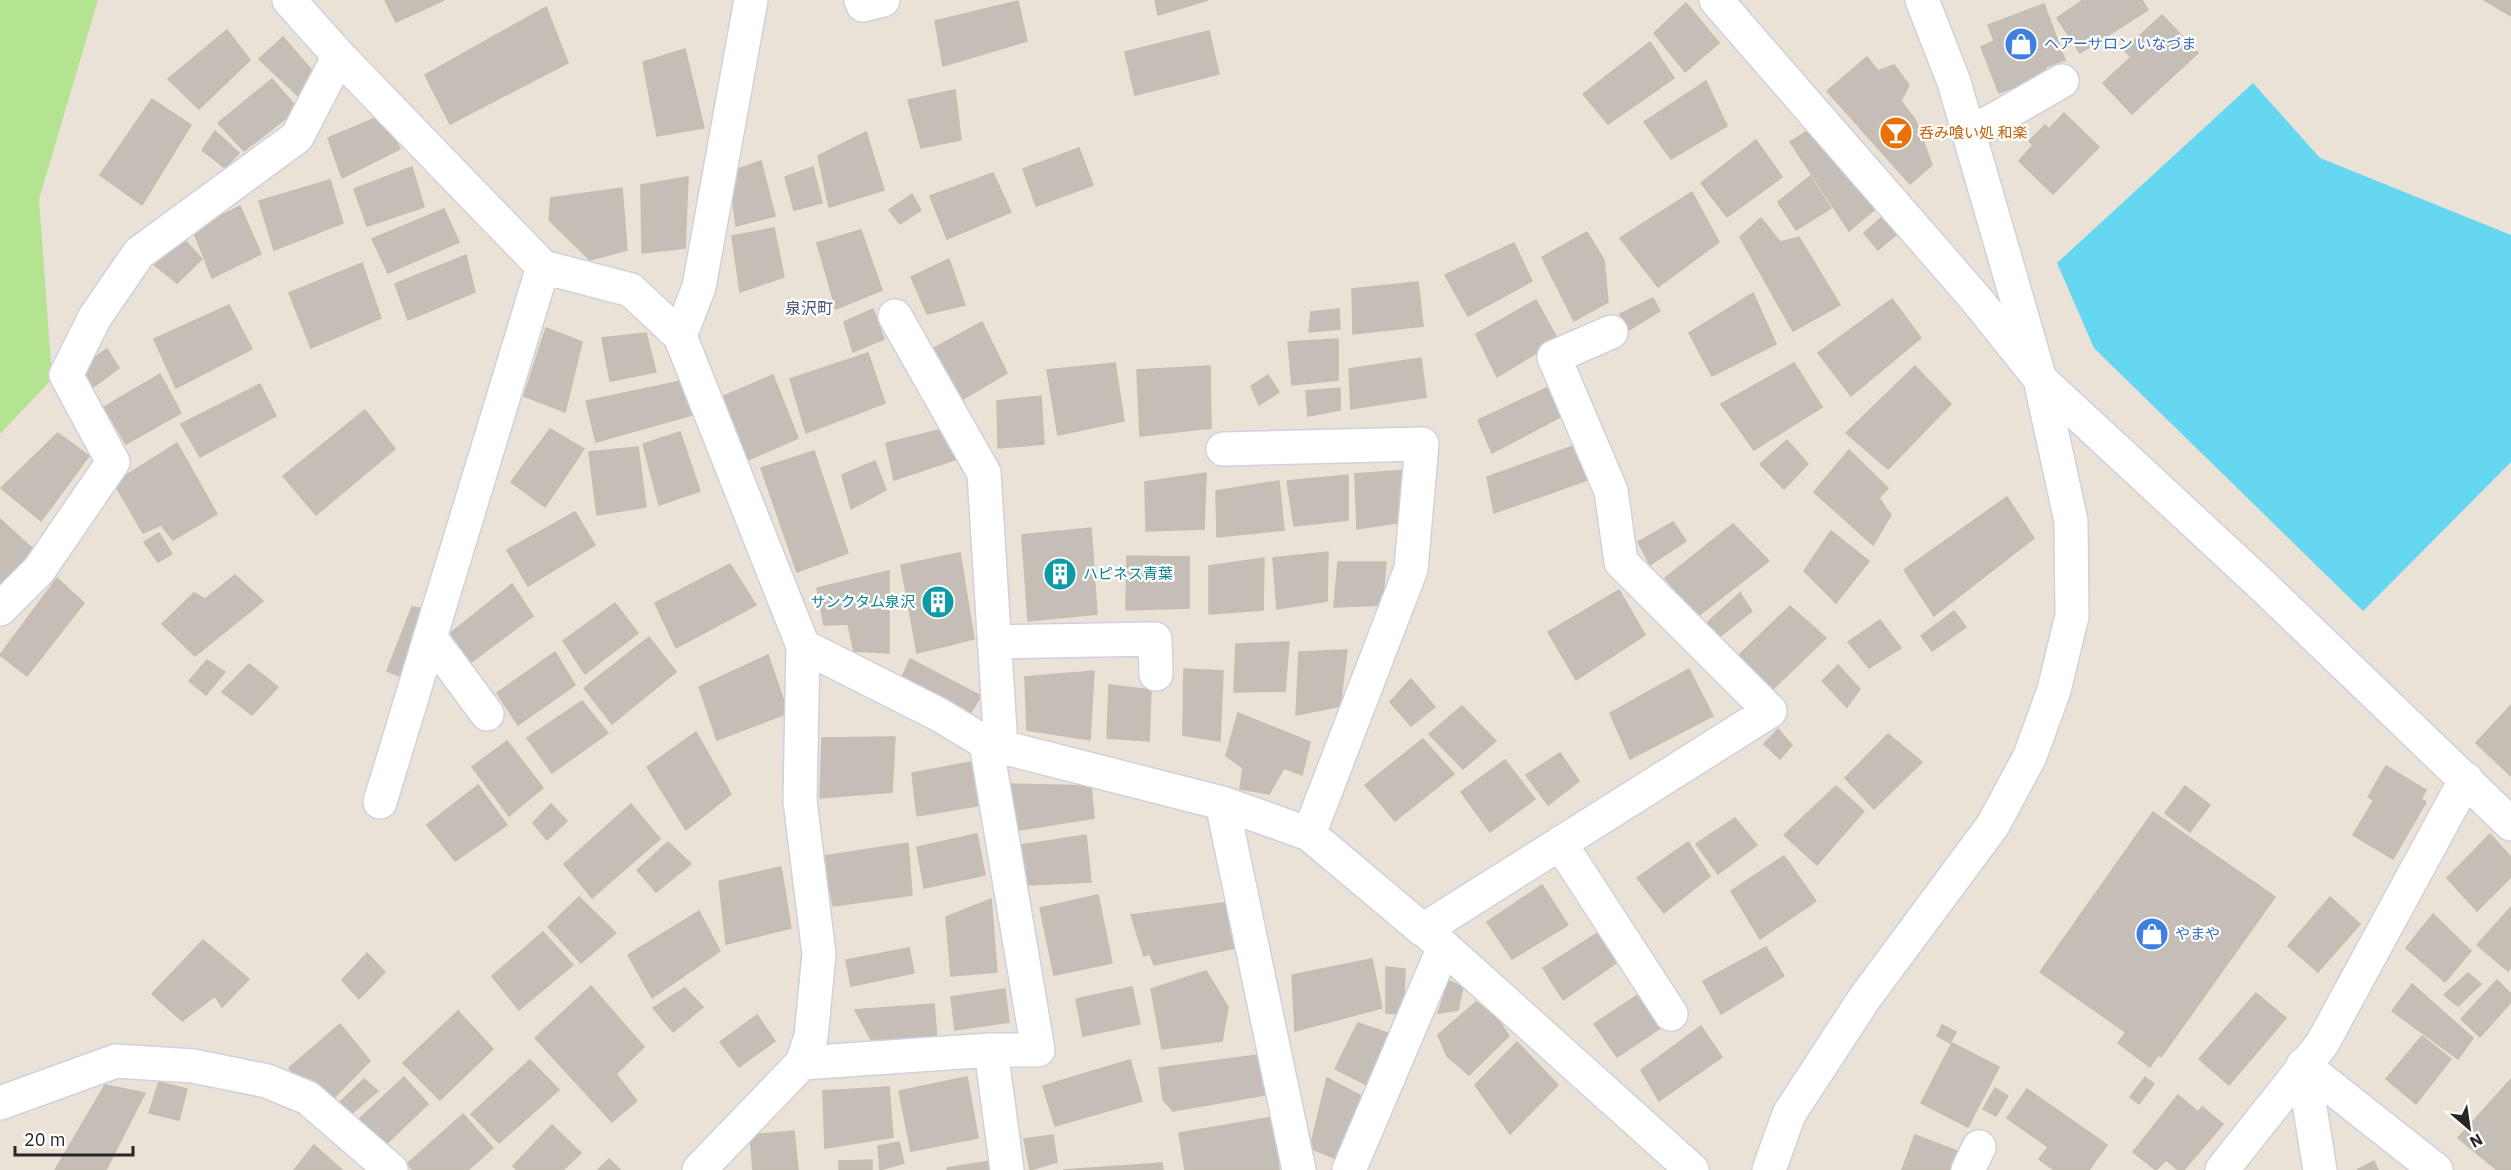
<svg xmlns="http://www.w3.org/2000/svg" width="2511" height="1170" font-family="'IBM Plex Sans','Noto Sans JP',sans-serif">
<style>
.green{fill:#b4e391}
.water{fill:#65d7f1}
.building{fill:#c5beb7;stroke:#c5bdb1;stroke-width:1.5}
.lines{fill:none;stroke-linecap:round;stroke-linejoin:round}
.minor-casing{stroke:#cdd2e1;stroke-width:36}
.minor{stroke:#fff;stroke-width:33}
.labels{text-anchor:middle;stroke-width:4.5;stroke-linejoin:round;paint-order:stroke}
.shop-label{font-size:15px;fill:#366cbe;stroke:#fff;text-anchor:start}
.food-label{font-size:15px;fill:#c56008;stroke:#fff;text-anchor:start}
.culture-label{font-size:15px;fill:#0d838f;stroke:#fff;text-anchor:start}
.neighbourhood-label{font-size:16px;fill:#475378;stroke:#fff}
</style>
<rect width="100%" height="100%" fill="#eae1d7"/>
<path class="green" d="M0 0H98L39 199 52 379 0 434Z"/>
<path class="water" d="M2253 83 2320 158 2511 235V462L2363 611 2094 348 2057 263Z"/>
<path class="building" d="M385 0H444L396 22Z
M1155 0H1208L1158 15Z
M2142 0 2148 10 2080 53 2057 18 2083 0Z
M2484 0H2511V16Z
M1018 1 1027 41 943 66 935 21Z
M1686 3 1719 43 1685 72 1654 33Z
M2044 4 2065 60 2045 67 2048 74 1999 93 1981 47 1994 41 1988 25Z
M546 7 568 63 450 124 425 75Z
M2162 15 2198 53 2132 114 2103 83 2131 57 2124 50Z
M227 30 250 60 199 109 168 79Z
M1209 31 1219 74 1135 95 1125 52Z
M283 37 315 74 298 96 259 59Z
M1650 42 1674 78 1608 124 1583 94Z
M685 49 704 128 657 136 643 62Z
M1867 57 1878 71 1894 65 1909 85 1901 101 1916 121 1932 165 1910 184 1827 91Z
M272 79 298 109 244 151 218 123Z
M1706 81 1727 126 1671 159 1644 122Z
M955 90 961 140 921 148 908 100Z
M152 99 191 125 142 205 100 175Z
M2064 113 2099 147 2053 194 2019 161 2033 145 2029 141 2045 125 2049 129Z
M383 115 400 149 342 178 328 138Z
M1815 126 1879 206 1849 231 1790 142Z
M215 131 239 153 225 168 202 150Z
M866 132 884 190 829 207 818 156Z
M1756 140 1782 177 1727 217 1701 183Z
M1079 148 1093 185 1036 206 1023 169Z
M761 161 775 216 736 226 729 172Z
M412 167 424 207 367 226 354 189Z
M813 167 822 203 794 210 785 177Z
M993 173 1011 212 947 239 930 196Z
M1810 176 1831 208 1796 230 1778 202Z
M688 177 685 248 642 253 641 185Z
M330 180 343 223 274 250 259 201Z
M622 188 627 250 590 260 549 220 551 198Z
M1692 192 1719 242 1658 287 1620 238Z
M912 194 921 210 900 224 889 210Z
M240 206 261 254 212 278 193 230Z
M444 209 459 242 388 273 372 239Z
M1761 218 1780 242 1799 237 1840 305 1793 331 1740 237Z
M1881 218 1897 234 1878 250 1864 233Z
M774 228 784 277 740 292 732 236Z
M861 230 882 290 836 309 817 243Z
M1587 232 1604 260 1608 302 1574 321 1542 257Z
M182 237 202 259 177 283 153 264Z
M1514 243 1532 281 1468 316 1445 275Z
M466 255 475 292 408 320 395 284Z
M949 259 965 305 927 314 911 277Z
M362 263 381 318 311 348 289 293Z
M1418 282 1423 326 1353 334 1352 289Z
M1753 293 1776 344 1712 376 1689 333Z
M1653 298 1660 311 1629 330 1620 314Z
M1892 299 1921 338 1851 396 1818 353Z
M1536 300 1558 340 1497 377 1476 334Z
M229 305 252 349 176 388 154 339Z
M873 309 884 339 853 352 844 322Z
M1339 309 1340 329 1309 332 1311 312Z
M982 322 1007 373 960 401 934 348Z
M546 328 582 342 565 412 524 396Z
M646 333 656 372 610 381 602 338Z
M1338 339V380L1292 385 1288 342Z
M107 349 119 368 92 388 78 369Z
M868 353 885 403 806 433 790 379Z
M1421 358 1426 397 1351 409 1349 369Z
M1115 363 1124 421 1058 435 1047 370Z
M1794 363 1822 407 1754 450 1721 404Z
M1210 366 1211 428 1140 436 1137 370Z
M1915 366 1951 404 1888 469 1846 433Z
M160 374 181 413 126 444 104 407Z
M773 375 798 438 748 460 724 396Z
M1268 375 1279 392 1259 405 1251 386Z
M682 381 692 415 596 442 586 401Z
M260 384 276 416 200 457 181 424Z
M1553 385 1566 414 1492 453 1478 420Z
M1340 388V410L1308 416 1306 391Z
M1041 396 1044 444 998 448 997 401Z
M365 410 395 449 316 515 283 476Z
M948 428 960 458 894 480 886 443Z
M550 429 584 449 545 507 511 482Z
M680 432 700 491 659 505 643 444Z
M58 433 89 456 41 521 1 488Z
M1787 440 1808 464 1784 489 1760 464Z
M177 443 217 514 173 540 161 525 143 533 114 483Z
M1576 445 1590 479 1494 513 1487 477Z
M638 447 646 507 597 515 589 452Z
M1849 450 1888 488 1879 498 1891 515 1873 545 1814 492Z
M814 451 848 553 797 572 761 468Z
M875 461 886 490 851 509 842 475Z
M1408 470 1407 521 1357 529 1355 474Z
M1206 473 1204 529 1146 531 1145 482Z
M1348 475V520L1294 526 1287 481Z
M1279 481 1284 530 1217 537 1216 491Z
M2007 497 2034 538 1934 616 1904 570Z
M575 512 595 545 528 586 507 550Z
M0 519 33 549 0 585Z
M1673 522 1686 541 1650 565 1638 542Z
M1733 524 1769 561 1698 616 1665 578Z
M1091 528 1097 614 1028 621 1022 535Z
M1831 531 1869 561 1836 603 1804 571Z
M159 533 172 554 158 562 144 542Z
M1328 552 1327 601 1277 609 1273 558Z
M960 553 974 639 917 653 901 565Z
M1127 556 1189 557V608L1126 610Z
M1264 558 1263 610 1209 614V566Z
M1338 562H1386L1382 605 1334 607Z
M730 564 756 605 676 648 655 603Z
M889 571V653L854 651 848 624 824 625 817 588Z
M235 575 263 601 195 656 162 624 194 593 205 599Z
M57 578 84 603 27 676 0 655Z
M512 584 533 616 470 663 448 635Z
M1619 590 1645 635 1576 680 1548 632Z
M1740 593 1752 611 1718 638 1708 622Z
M615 603 638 633 585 674 563 641Z
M1790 606 1826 638 1772 690 1738 656Z
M412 607 427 609 402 677 387 671Z
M1954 611 1966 627 1932 651 1921 636Z
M1880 620 1901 648 1869 668 1848 642Z
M649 637 676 672 612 724 584 688Z
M1289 642 1285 691 1234 692 1236 644Z
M1347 650 1340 706 1296 715 1299 652Z
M555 652 575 685 518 725 497 693Z
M768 655 788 713 717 740 699 687Z
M910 659 981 696 966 720 899 684Z
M207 660 225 672 206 695 189 681Z
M249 664 278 687 252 715 222 692Z
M1838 665 1860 689 1847 707 1822 681Z
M1184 669 1223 671 1220 741 1183 735Z
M1689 669 1713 716 1630 759 1610 713Z
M1094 671 1090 740 1027 730 1025 677Z
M1411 679 1435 707 1411 726 1390 702Z
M1109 685 1151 690 1149 741 1107 738Z
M582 701 608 733 552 773 527 738Z
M2511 705V776L2476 743Z
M1462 706 1496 741 1463 769 1429 734Z
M1238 713 1310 742 1302 775 1284 768 1269 794 1240 789 1243 768 1226 756Z
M1778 729 1792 745 1780 759 1764 744Z
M696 732 731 794 686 830 647 767Z
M1888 734 1922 762 1874 809 1845 778Z
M895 737 892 792 820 798 822 738Z
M1423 739 1454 774 1395 821 1365 785Z
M507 741 543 788 509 816 472 767Z
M1560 753 1579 781 1548 805 1526 775Z
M1505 760 1535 799 1490 832 1461 792Z
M977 761 983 805 917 816 912 773Z
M2386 766 2426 790 2421 799 2426 802 2393 859 2353 835 2374 800 2368 797Z
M1008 784 1091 786 1094 818 1012 831Z
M478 785 507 825 455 861 427 825Z
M1836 786 1864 811 1817 865 1784 835Z
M2185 786 2210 805 2190 832 2165 813Z
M551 804 567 821 547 840 533 823Z
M631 804 660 839 592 898 564 864Z
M2153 812 2275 897 2161 1057 2040 972Z
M1735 818 1757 845 1718 874 1696 844Z
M977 834 985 875 924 888 917 847Z
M2490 834 2511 857V877L2477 911 2447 878Z
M1086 835 1091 882 1025 885 1015 846Z
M668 842 691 864 656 892 637 870Z
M1688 842 1710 876 1664 913 1637 878Z
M908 843 912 895 833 906 824 856Z
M1784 856 1816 901 1760 939 1731 891Z
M781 867 791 928 726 944 719 881Z
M1542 885 1568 925 1512 959 1487 922Z
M1098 895 1112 963 1054 975 1040 908Z
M579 897 616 933 581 963 548 927Z
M2330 897 2360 924 2318 972 2288 946Z
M991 899 997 972 951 976 946 917Z
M1231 902 1236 948 1154 965 1150 954 1144 956 1131 915Z
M2511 907V967L2508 971 2477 945Z
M699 911 720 951 652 998 628 955Z
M2433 914 2471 951 2445 982 2406 948Z
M543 932 573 965 519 1010 492 976Z
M1599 932 1616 963 1563 1000 1543 968Z
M203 940 249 979 222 1007 215 996 182 1021 152 994Z
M1766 947 1784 976 1721 1014 1703 981Z
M909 948 914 973 851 986 846 960Z
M367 953 385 972 359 999 342 980Z
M1372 959 1382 1008 1295 1031 1292 975Z
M1386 967 1405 969 1403 1014 1386 1013Z
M1206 971 1228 1007 1222 1041 1162 1049 1151 989Z
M2468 973 2481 984 2458 1006 2444 995Z
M2497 980 2511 994V1002L2480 1037 2461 1019Z
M1449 981 1463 987 1458 1010 1438 1013Z
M2412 984 2473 1038 2458 1059 2392 1011Z
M591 986 644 1047 616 1074 637 1101 612 1122 535 1038Z
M1132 987 1140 1024 1083 1036 1076 999Z
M685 988 703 1007 673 1032 653 1008Z
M1005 989 1009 1022 955 1030 951 997Z
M1642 992 1662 1027 1617 1057 1594 1024Z
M2256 993 2286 1018 2229 1085 2199 1059Z
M1476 1002 1497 1018 1509 1036 1469 1075 1447 1056 1438 1035Z
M934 1004 937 1040 874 1045 855 1010Z
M458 1011 493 1049 440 1100 403 1063Z
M757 1015 775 1041 739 1067 720 1042Z
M1358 1023 1393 1035 1371 1087 1335 1069Z
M340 1024 370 1061 327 1105 289 1068Z
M1942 1025 1956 1032 1950 1043 1937 1036Z
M1701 1026 1722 1057 1659 1101 1641 1070Z
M2126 1032 2158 1055 2150 1067 2118 1043Z
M2422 1036 2451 1059 2416 1104 2386 1079Z
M1517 1042 1558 1085 1510 1134 1475 1085Z
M1952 1043 1999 1067 1968 1127 1921 1103Z
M1258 1055 1266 1090 1264 1095 1173 1111 1163 1100 1159 1068Z
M530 1060 559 1090 499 1143 471 1114Z
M1130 1060 1142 1101 1055 1126 1043 1086Z
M404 1077 428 1104 381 1149 355 1123Z
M967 1077 978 1138 911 1151 899 1091Z
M2145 1077 2154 1084 2139 1104 2130 1097Z
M1327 1078 1365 1098 1339 1160 1310 1148Z
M364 1079 378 1091 344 1120 332 1110Z
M2511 1079V1170H2497L2458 1138Z
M159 1082 187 1089 179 1120 149 1113Z
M105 1085 145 1093 106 1170H55Z
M889 1087 893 1137 825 1148 823 1091Z
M1995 1088 2008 1096 1996 1116 1983 1109Z
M2027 1089 2107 1145 2089 1170H2054L2039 1159 2048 1147 2007 1118Z
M2178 1095 2198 1112 2202 1107 2223 1124 2184 1170H2178L2166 1160 2156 1170 2133 1152Z
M463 1114 493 1148 468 1170H413L407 1164Z
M1273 1117 1279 1170H1185L1179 1133Z
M552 1125 581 1153 563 1170H517L513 1166Z
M794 1131 798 1170H753L750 1135Z
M1053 1135 1057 1162 1030 1170 1024 1139Z
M1915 1135 1962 1153 1955 1170H1902Z
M899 1142 904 1163 880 1170 878 1146Z
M314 1145 342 1170H294Z
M609 1159 620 1170H598Z
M872 1160V1170H839V1161Z
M991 1161 993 1170H947V1168Z
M2374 1161 2378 1170H2357Z
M1162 1163 1163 1170H1063Z"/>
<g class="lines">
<defs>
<path id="minor" d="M289 0 339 56 543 267 631 290 680 336 803 646 938 714 986 743 1222 803 1309 834 1411 569 1422 444 1223 449
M861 0 863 5 883 0
M1716 0 1976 299 2040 379 2261 584 2511 824
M1969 134 2062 81
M895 316 984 473 1001 747
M680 336 699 287 751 0
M0 609 39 570 113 462 66 375 95 317 139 253 297 137 339 56
M430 637 487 714
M994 642 1155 639 1156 674
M986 743 1038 1050H991
M380 802 543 267
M1222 803 1299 1170
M1309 834 1423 930 1770 711 1621 562 1611 491 1554 357 1611 332
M1560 843 1671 1014
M1444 947 1692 1170
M802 1063 991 1050 1007 1170
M2303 1065 2436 1170
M2303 1065 2320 1170
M0 1103 116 1061 193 1066 267 1081 308 1098 391 1170
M699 1170 802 1063 811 1037 819 954 800 801 803 646
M1349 1170 1444 947 1429 934
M1769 1170 1789 1114 1864 999 1993 825 2030 756 2054 690 2072 616 2071 521 2040 379 1954 82 1922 0
M1968 1170 1979 1147
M2222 1170 2322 1044 2466 779"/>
</defs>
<use href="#minor" class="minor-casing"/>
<use href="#minor" class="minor"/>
</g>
<defs>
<symbol id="shop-disc" viewBox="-11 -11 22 22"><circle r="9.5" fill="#3f7fe0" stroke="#fff"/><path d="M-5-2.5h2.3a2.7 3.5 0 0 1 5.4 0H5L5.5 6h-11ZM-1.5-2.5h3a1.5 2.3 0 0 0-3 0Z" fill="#fff"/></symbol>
<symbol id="bar-disc" viewBox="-11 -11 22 22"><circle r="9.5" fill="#e8710a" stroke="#fff"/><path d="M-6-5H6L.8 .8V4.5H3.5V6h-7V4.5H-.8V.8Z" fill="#fff"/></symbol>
<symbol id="building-disc" viewBox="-11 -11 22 22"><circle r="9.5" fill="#0f9aa8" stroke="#fff"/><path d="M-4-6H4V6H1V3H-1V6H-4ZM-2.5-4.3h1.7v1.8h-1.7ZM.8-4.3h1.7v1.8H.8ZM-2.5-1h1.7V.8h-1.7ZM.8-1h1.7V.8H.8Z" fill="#fff"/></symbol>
</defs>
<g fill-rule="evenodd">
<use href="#shop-disc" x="2002" y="25" width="38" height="38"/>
<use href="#bar-disc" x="1877" y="114" width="38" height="38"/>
<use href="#building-disc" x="1041" y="555" width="38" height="38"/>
<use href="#building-disc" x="919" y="583" width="38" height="38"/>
<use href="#shop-disc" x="2133" y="915" width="38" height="38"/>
</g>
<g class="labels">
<g class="shop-label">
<text x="2044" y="49">ヘアーサロン いなづま</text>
<text x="2175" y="939">やまや</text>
</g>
<g class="food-label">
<text x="1919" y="138">呑み喰い処 和楽</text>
</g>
<g class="culture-label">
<text x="1083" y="579">ハピネス青葉</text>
<text x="915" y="607" text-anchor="end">サンクタム泉沢</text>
</g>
<g class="neighbourhood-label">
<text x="809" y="314">泉沢町</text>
</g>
</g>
<g transform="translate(2469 1128) rotate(151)" stroke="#ffffff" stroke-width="4.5" paint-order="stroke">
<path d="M0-4.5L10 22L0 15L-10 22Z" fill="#272727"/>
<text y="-9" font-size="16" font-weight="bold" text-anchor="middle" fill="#272727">N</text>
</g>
<path d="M15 1146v9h118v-9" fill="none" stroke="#272727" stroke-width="3"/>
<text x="24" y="1146" font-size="18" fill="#272727" stroke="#ffffff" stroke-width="4.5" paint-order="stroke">20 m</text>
</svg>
